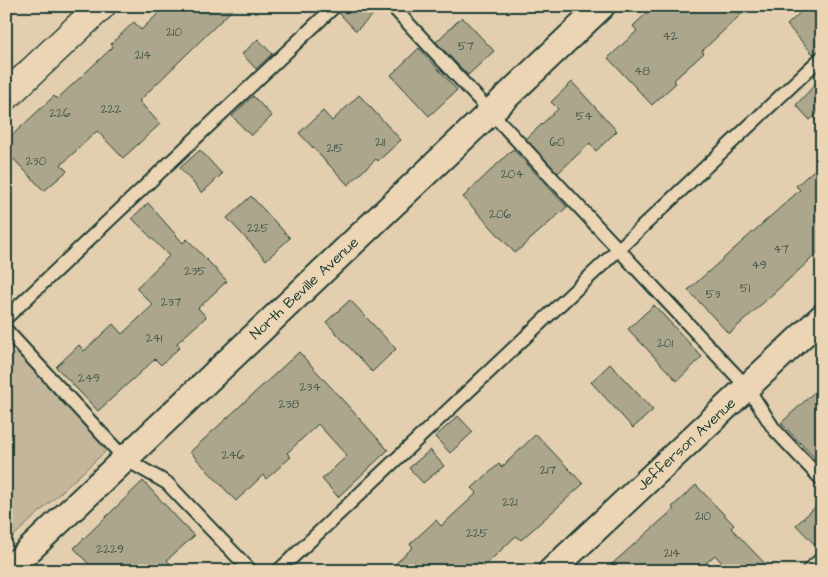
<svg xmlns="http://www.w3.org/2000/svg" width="828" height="577" font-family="'Architects Daughter',sans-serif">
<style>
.green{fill:#c3b69b;stroke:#717a68}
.building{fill:#aca68c;stroke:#1f3d34}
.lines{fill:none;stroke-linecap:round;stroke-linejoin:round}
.lane-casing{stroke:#1f3d34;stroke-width:16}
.street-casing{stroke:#1f3d34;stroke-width:29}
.secondary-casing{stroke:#1f3d34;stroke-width:31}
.lane{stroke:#ebd5b4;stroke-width:12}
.street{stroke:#ebd5b4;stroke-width:25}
.secondary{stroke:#ebd5b4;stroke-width:28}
.labels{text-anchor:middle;stroke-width:4;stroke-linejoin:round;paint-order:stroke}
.number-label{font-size:12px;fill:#42574a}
.street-label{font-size:15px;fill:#1f3d34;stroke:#ebd5b4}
</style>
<rect width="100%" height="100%" fill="#e3cfaf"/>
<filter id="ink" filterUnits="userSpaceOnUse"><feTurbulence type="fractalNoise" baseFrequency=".02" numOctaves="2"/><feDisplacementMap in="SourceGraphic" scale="10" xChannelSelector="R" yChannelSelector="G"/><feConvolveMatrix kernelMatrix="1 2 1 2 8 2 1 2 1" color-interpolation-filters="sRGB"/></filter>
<g filter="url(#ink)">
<path class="green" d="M17 352 109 448 6 543V362Z"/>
<path class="building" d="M166 6H236L139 101 160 124 123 158 97 131 61 165 67 171 44 191 6 151V141L54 96 57 99 113 47 111 44 134 22 141 30Z
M343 6H382L356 31 339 13Z
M654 6H750L702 51 704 53 674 80 676 83 652 105 608 58 637 31 633 26Z
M807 6 822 22V49L813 54 787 25Z
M462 17 494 51 468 75 436 42Z
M258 39 272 54 256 69 242 54Z
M419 48 457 90 429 116 391 75Z
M822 77V109L810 120 796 105Z
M572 82 617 131 596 151 590 143 558 173 526 139 558 109 551 102Z
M359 95 401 140 378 161 376 159 348 185 299 133 323 111 332 121Z
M253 96 272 116 251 136 232 116Z
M513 149 567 207 515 253 463 197Z
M200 150 222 174 202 193 180 168Z
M822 163V249L729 334 688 290 800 190 796 186Z
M251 196 290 238 266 260 227 218Z
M148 203 183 243 187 239 227 281 198 308 206 317 177 343 180 347 161 365 155 359 98 411 56 367 79 345 84 351 113 324 122 334 153 305 136 288 169 256 132 218Z
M350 300 396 349 372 372 326 322Z
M654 305 702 357 677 381 628 329Z
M299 352 388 450 338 497 322 479 347 456 318 424 287 453 291 457 266 479 263 475 236 501 190 452Z
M610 364 653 410 633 428 591 382Z
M822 385V466L781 423Z
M458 416 473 432 450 453 435 437Z
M536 434 583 484 560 505 521 540 516 536 479 571H388L413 547 410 544 436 520 441 526 477 493 472 488 499 464 502 467Z
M430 450 444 466 423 483 409 468Z
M143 481 194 536 167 560 177 571H95L74 548Z
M696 485 734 525 731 528 772 571H729L715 555 697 571H604L674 509 672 507Z
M822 501V550H820L796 525Z"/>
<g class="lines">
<defs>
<path id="lane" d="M392 6 729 368 747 387 774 429 822 480
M6 318 335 6
M6 330 125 459 167 483 251 571
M278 571 822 57
M808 571 822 558"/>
<path id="street" d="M7 571 602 6
M551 571 822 317"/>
<path id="secondary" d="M6 96 101 6"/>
</defs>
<use href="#lane" class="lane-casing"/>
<use href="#street" class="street-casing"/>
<use href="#secondary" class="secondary-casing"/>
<use href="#lane" class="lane"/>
<use href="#street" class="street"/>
<use href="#secondary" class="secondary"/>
</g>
</g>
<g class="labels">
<g class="number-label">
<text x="174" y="36">210</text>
<text x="670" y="40">42</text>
<text x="466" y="50">57</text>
<text x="143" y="59">214</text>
<text x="642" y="75">48</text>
<text x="111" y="113">222</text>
<text x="60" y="117">226</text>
<text x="584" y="120">54</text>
<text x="380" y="146">211</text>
<text x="557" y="146">60</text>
<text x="335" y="152">215</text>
<text x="36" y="165">230</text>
<text x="512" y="178">204</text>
<text x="500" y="218">206</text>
<text x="258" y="232">225</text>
<text x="781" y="253">47</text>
<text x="759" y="269">49</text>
<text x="195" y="275">235</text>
<text x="745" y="292">51</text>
<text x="713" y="298">53</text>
<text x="171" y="306">237</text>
<text x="154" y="342">241</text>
<text x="665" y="347">201</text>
<text x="89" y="382">249</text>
<text x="310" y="391">234</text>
<text x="289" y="408">238</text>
<text x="233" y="459">246</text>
<text x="548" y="474">217</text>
<text x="510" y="506">221</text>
<text x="703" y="520">210</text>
<text x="477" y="537">225</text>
<text x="110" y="553">2229</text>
<text x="672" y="557">214</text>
</g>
<g class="street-label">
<text transform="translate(304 288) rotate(-43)" y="5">North Beville Avenue</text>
<text transform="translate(686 444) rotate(-43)" y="5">Jefferson Avenue</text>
</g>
</g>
<rect width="828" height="577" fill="none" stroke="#ebd5b4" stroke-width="25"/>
<rect x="12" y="12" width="803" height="552" fill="none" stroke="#1f3d34" stroke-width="2" filter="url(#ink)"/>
</svg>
